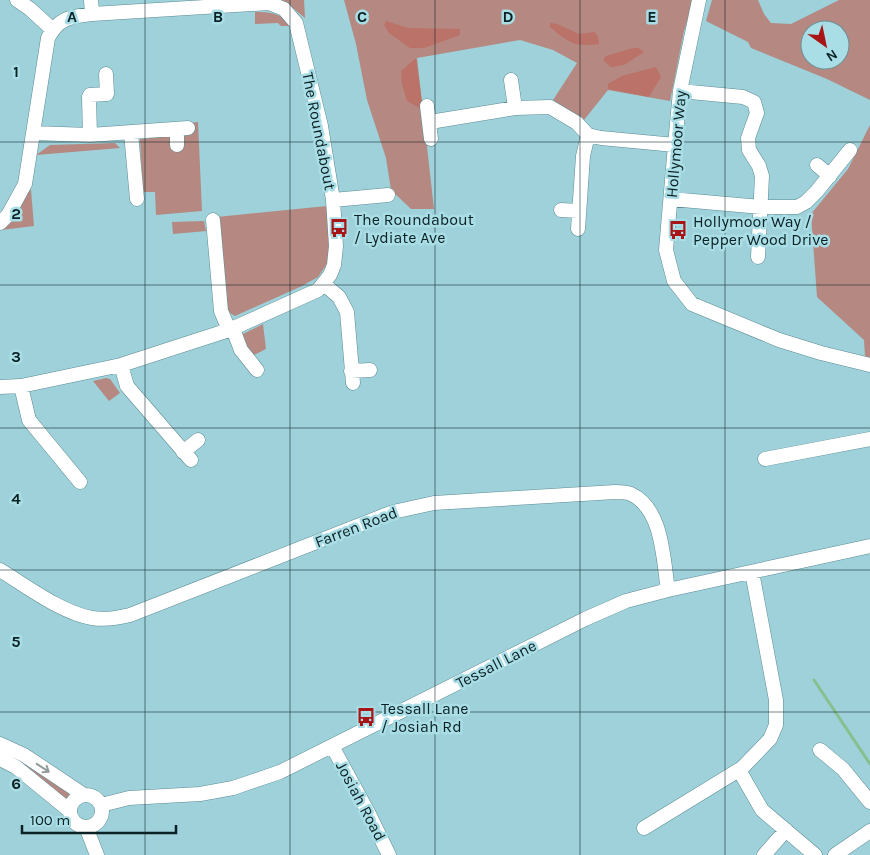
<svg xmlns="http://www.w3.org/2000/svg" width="870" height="855" viewBox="0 0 870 855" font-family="Karla,sans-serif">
	<rect width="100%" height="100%" fill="#9ed1d9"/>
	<path fill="#b58881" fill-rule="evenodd" d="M279,0h25l1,18 -17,-14z
		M344,0h350l-10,31 -14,70 -62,-11 -24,30 -31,-20 24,-37 -24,-13 -33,-10 -103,18 17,151h-23l-20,-19 -5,-32 -19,-58 -11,-56z
		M712,0h46l6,14 7,9 20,1 48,-24h31v100l-43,-21 -76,-31 -3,-6 -42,-21zM810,30h30v30h-30z
		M255,12c16,0 26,1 37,14h-11l-3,-3 -23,1z
		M198,122l4,89 -46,4 -1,-23h-12l-3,-53 41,-4 9,-12z
		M870,125v232h-5l-1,-17 -47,-43 -6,-83 37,-45z
		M115,143l5,5 -84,7 14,-10z
		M29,188l2,2 3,36 -33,4z
		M327,206l4,52 -13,19 -16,9 -67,30 -7,-4 -11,-95z
		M204,221l2,10 -33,3 -1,-12z
		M263,324l3,25 -12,6 -6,-4 -7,-11 2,-6z
		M106,378l4,1 10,14 -11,8 -16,-20z
		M0,748l72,45 -5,7 -67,-42z"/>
	<path fill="#ba7269" d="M386,21l22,7 52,1v6l-36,13h-14l-21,-15 -5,-8z
		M550,23l7,1 22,10 16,-2 3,5 1,7c-27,3 -29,-1 -49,-17z
		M633,48h6l5,4 -20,13 -13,2 -8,-7 3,-4z
		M416,58l7,52 -16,-9 -5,-17 -1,-13z
		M656,67l5,10 -12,20 -41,-8v-5l14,-8z"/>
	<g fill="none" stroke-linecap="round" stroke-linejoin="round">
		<path stroke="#87c08e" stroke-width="3" d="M814,680l56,84"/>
		<g stroke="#5b8c94" stroke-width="15">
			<path id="minor" d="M17,0l13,9 23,21
				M91,0l1,14
				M699,0l-19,91 -5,54 -9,105 8,31 18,23 87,36 42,13 49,12
				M511,80l4,28
				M680,91l63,6 11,5 3,11 -9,25 1,12 10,16 3,10 -4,81
				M427,106l4,33
				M430,122l85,-14 35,-1 27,16 11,12 13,3 74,7
				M33,133l57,2 98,-7
				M131,133l6,66
				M90,135l-1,-38 1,-2 17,-1 -1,-20
				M177,145v-15
				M817,165l13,11
				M671,199l90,8h36l9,-5 11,-11 33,-41
				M333,200l55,-5
				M561,210l17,1
				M213,220l8,91 8,19
				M0,223l8,-8 17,-31 23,-146c11,-21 23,-21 44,-24l177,-11 15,6 12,14 25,103 12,74 3,46 -2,19 -4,10 -12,15 -89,40 -108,35 -100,21 -21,1
				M578,229l5,-73 5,-21
				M324,284l15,13 8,15 6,71
				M233,329l8,21 16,20
				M121,365l6,21 64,74
				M351,371l19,-1
				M21,386l8,34 51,62
				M183,452l15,-12
				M765,459l105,-20
				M0,570c26,16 62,43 92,48 12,2 26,0 38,-3l263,-103 41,-9 181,-11c5,0 11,0 16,2 32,15 32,65 37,96
				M0,744l24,11 60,40
				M332,746l37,68 20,41
				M820,750l23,19 27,33
				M0,759l16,8 54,44
				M739,770l23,40 53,45
				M70 811a16 16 0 1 1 32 0a16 16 0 1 1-32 0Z
				M101,805l28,-7 71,-4 33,-6 47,-16 305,-153 41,-18 42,-11 202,-44
				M86,827l11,28
				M644,828l98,-60 28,-29 6,-14v-25l-24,-128
				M764,855l22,-25
				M835,855l35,-24"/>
		</g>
		<use href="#minor" stroke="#fff" stroke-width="14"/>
	</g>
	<defs><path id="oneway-shaft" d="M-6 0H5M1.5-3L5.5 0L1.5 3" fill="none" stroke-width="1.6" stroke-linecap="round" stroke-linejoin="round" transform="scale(1.25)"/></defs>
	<use stroke="#929b9c" href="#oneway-shaft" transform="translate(43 768) rotate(33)"/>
	<path fill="none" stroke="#0c2124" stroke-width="1" stroke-opacity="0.55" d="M145,0v855M290,0v855M435,0v855M580,0v855M725,0v855M0,142h870M0,285h870M0,428h870M0,570h870M0,712h870"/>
	<defs>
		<g id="bus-bare" transform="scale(1.5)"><path d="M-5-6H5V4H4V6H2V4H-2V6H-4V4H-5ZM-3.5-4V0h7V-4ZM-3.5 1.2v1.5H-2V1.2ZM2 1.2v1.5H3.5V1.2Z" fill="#a91516" stroke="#aadee6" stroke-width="2.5" paint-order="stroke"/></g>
	</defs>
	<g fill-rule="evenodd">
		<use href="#bus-bare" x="339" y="228"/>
		<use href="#bus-bare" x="678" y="230"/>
		<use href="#bus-bare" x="366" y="717"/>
	</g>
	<g text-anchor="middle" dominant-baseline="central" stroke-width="5" stroke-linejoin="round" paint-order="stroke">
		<g font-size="16" fill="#0c2124" stroke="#aadee6">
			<text transform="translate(319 131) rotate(79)">The Roundabout</text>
			<text transform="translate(676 144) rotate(-85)">Hollymoor Way</text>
			<text transform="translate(356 527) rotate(-21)">Farren Road</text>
			<text transform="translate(496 664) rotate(-27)">Tessall Lane</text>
			<text transform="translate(361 801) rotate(62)">Josiah Road</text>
		</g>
		<g font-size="16" fill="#0c2124" stroke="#aadee6" text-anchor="start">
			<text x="354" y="219">The Roundabout<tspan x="354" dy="18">/ Lydiate Ave</tspan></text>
			<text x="693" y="221">Hollymoor Way /<tspan x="693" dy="18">Pepper Wood Drive</tspan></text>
			<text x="381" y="708">Tessall Lane<tspan x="381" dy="18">/ Josiah Rd</tspan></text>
		</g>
	</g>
	<g font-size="16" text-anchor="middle" font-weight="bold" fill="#0c2124" stroke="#aadee6" stroke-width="5" stroke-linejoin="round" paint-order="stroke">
		<text x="72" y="22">A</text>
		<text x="218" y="22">B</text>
		<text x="362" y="22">C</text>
		<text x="508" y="22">D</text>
		<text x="652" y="22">E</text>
		<text x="16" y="77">1</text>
		<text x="16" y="219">2</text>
		<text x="16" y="362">3</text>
		<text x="16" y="504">4</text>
		<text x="16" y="647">5</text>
		<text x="16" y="789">6</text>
	</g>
	<g transform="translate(825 45) rotate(147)"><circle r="24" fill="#aadee6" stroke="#6b9298"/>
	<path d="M0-4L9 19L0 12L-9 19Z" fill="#a91516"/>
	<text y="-8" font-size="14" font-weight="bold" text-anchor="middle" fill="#0c2124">N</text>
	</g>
	<path d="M22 825v8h154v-8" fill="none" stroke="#0c2124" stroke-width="2.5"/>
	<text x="30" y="825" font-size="15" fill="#0c2124" stroke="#aadee6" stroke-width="4" paint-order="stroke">100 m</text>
</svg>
